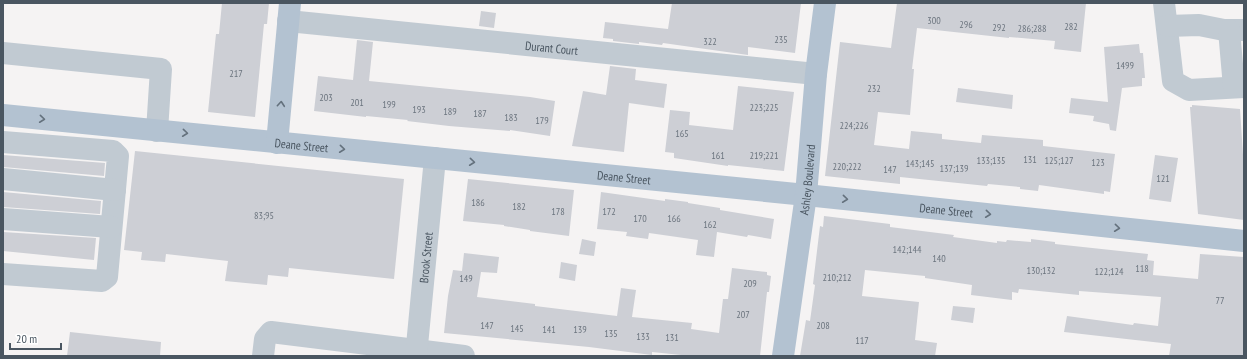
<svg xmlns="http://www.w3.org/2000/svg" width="1247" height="359" viewBox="0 0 1247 359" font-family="'PT Sans Narrow',sans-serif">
	<rect width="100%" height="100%" fill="#f5f3f3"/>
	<path fill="#cdcfd5" d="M222,3h47l-2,21h-3l-9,93 -47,-5 8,-78h3z
		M672,3h129l-6,50 -47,-6v8l-85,-12 -1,2 -23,-3v2l-26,-3v-2l-10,-1 2,-16 63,7z
		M897,3h189l-5,49 -27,-3 1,-8 -46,-4v1l-92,-10 -5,41h2l-4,46 -32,-3 -4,33 35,4 2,-18 31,3v5l39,4 1,-8 61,5v6l72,8 -5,38 -6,-1v3l-65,-9 -1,6 -18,-2v-2l-32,-3 -1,2 -87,-9v7l-75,-8 15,-134 51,6z
		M481,11l15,2 -2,15 -15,-2z
		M357,40l16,2 -4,39 161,16 25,4 -5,35 -40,-6v1l-61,-5 -42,-5 1,-1 -42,-4v1l-52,-6 4,-35 35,4z
		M1139,44l1,9h3l2,25h-3v8l-20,2 -6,43 -6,-1 -1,-6 -16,-3 1,-5 -25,-3 2,-15 37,4 -4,-55z
		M610,66l26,3 -1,11 32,4 -3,24 -35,-5 -5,49 -52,-6 11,-55 23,4z
		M738,86l56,6 -10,79 -56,-6v1l-54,-8v-5l-9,-1 5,-42 20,2 -1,13 44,5z
		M958,88l55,7 -1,14 -56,-7z
		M1192,105l48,4 4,61v50l-46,-6 -8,-107h2z
		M135,151l269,28 -10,100 -105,-11 -1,9 -20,-2 -1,10 -42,-4 3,-20 -62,-7 -1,8 -24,-2 1,-8 -18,-2z
		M3,155l102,8 -1,13 -101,-9z
		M1155,155l23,3 -7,44 -22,-3z
		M468,179l106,11 -5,46 -39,-5v-1l-26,-4v-1l-41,-4z
		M3,192l98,9 -1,13 -97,-7z
		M601,192l64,9v-2l23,3v1l32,5v2l54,9 -3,20 -23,-4 -1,2 -30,-5 -3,25 -18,-2 2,-15 -49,-7 -1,6 -22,-3 1,-4 -30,-3z
		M824,216l66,8v3l64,8 -1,2 44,6v-2l9,1 1,-2 24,2v-3l24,3v2l93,10 -1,6 7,1 -1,14 45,4 2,-25 44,3v99h-75l2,-12 -107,-12 3,-16 66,9 1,-2 24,3 3,-29 -82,-6v4l-60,-6 -1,4 -6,-1v8l-41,-5 1,-10 -47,-7v-2l-60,-6 -3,26 57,6 -4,38 22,3 -2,13h-135l6,-36 4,1 5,-36 -2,-1 7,-58 3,1z
		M3,232l93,6 -2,22 -91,-9z
		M582,239l14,3 -2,14 -15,-2z
		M464,253l35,4 -2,16 -16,-1 -4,25 58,7v2l82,10 4,-28 15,2 -4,27 60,6 -1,6 28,4 4,-34h5l4,-31 35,4v3l4,1 -2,16h-2l-7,64h-69l-39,-4v3l-63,-8 -145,-14 4,-37 5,-26 9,1z
		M561,262l16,3 -2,16 -16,-3z
		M953,306l22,2 -2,15 -22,-3z
		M70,332l91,10 -1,14h-93z"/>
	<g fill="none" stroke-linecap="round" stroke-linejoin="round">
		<g stroke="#c1cad2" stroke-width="22">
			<path d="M1164,3l9,78 16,9 55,-3"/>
			<path id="s1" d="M288,21l528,53"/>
			<path d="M1167,26l32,-1 25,5h20"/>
			<path d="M1229,30l5,57"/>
			<path d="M3,53l158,16 -4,62"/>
			<path d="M3,142l110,9 5,5 -11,121 -5,4 -99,-7"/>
			<path d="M3,179l112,11"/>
			<path d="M3,219l108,8"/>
			<path d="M263,356l2,-17 6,-7 193,24"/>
			<path id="s2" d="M416,356l19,-198"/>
		</g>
		<g stroke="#b3c2d1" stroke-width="22">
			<path id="s3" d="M3,115l803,80 438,46"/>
			<path d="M277,143l13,-140"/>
			<path id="s4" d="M783,356l23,-161 10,-121 9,-71"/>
		</g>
	</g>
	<defs><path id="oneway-chevron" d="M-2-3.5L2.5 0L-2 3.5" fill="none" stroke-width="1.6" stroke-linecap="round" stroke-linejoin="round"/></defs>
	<g stroke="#64717d">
		<use href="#oneway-chevron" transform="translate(281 104) rotate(-85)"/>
		<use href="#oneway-chevron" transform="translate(42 119) rotate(6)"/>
		<use href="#oneway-chevron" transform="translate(185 133) rotate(6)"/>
		<use href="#oneway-chevron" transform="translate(342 149) rotate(6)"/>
		<use href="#oneway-chevron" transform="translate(472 162) rotate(6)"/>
		<use href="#oneway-chevron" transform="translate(845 199) rotate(6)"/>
		<use href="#oneway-chevron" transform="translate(988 214) rotate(6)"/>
		<use href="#oneway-chevron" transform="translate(1117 228) rotate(6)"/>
	</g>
	<g text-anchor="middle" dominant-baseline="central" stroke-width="3" stroke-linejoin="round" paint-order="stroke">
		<g font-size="10" fill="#6b747e">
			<text x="934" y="20">300</text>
			<text x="966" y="24">296</text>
			<text x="1071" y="26">282</text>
			<text x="999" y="27">292</text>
			<text x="1032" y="28">286;288</text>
			<text x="781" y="39">235</text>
			<text x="710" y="41">322</text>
			<text x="1125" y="65">1499</text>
			<text x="236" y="73">217</text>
			<text x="874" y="88">232</text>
			<text x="326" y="97">203</text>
			<text x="357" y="102">201</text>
			<text x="389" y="104">199</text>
			<text x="764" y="107">223;225</text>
			<text x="419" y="109">193</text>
			<text x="450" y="111">189</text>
			<text x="480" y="113">187</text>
			<text x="511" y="117">183</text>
			<text x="542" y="120">179</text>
			<text x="854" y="125">224;226</text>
			<text x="682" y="133">165</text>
			<text x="718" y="155">161</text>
			<text x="764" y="155">219;221</text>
			<text x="1030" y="159">131</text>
			<text x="991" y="160">133;135</text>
			<text x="1059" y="160">125;127</text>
			<text x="1098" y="162">123</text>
			<text x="920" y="163">143;145</text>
			<text x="847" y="166">220;222</text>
			<text x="954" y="168">137;139</text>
			<text x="890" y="169">147</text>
			<text x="1163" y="178">121</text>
			<text x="478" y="202">186</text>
			<text x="519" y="206">182</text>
			<text x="558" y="211">178</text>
			<text x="609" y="211">172</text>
			<text x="264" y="215">83;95</text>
			<text x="640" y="218">170</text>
			<text x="674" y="218">166</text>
			<text x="710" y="224">162</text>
			<text x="907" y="249">142;144</text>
			<text x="939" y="258">140</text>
			<text x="1142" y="268">118</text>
			<text x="1041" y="270">130;132</text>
			<text x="1109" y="271">122;124</text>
			<text x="837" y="277">210;212</text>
			<text x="466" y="278">149</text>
			<text x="750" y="283">209</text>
			<text x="1220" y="300">77</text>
			<text x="743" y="314">207</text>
			<text x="487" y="325">147</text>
			<text x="823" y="325">208</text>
			<text x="517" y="328">145</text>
			<text x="549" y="329">141</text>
			<text x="580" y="329">139</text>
			<text x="611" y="333">135</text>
			<text x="643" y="336">133</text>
			<text x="672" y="337">131</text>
			<text x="862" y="340">117</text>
		</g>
		<g font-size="12" fill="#4a5661" stroke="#fff">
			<text stroke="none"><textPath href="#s1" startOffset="265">Durant Court</textPath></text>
			<text stroke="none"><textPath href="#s3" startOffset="300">Deane Street</textPath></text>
			<text stroke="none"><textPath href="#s3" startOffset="624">Deane Street</textPath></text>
			<text stroke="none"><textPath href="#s4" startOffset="178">Ashley Boulevard</textPath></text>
			<text stroke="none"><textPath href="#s3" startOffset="948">Deane Street</textPath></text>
			<text stroke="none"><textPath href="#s2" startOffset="99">Brook Street</textPath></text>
		</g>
	</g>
	<rect width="1247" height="359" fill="none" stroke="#4a5661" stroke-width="8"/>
	<path d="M10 343v6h51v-6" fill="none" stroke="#4a5661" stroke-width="2"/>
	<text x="16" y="343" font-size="12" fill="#4a5661" stroke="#ffffff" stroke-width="3" paint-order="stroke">20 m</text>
</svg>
